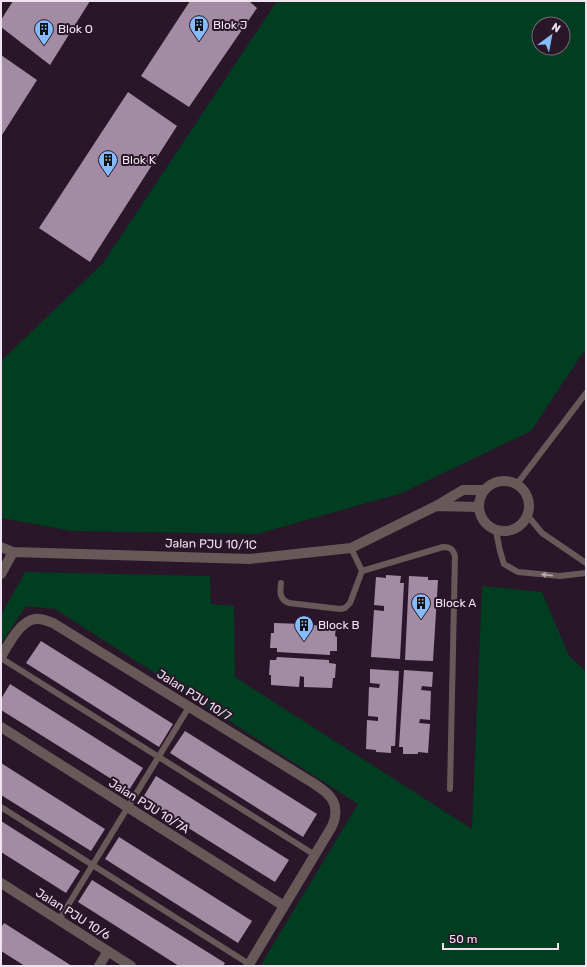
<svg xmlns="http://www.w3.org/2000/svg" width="587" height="967" viewBox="0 0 587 967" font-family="Rubik,sans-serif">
	<rect width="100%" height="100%" fill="#291729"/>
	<path fill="#013d21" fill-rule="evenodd" d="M277,1h309v347l-55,83 -129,62 -145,41 -185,-3 -71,-13v-157l102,-98zM539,24h24v24h-24z
		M25,572l185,4 1,28 23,2 1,71 237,152 10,-243 60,6 27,64 17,15v295h-326l98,-162 -303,-195 -29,-3 -25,38v-29z"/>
	<path fill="#a38ca3" d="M13,1h77l-40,64 -49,-38v-7z
		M190,1h59l8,7 -68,99 -48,-31z
		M1,55l36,25 -35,55 -1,-1z
		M128,92l49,34 -87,136 -51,-34z
		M386,575l15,1 -1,7h4l-4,76 -29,-2 3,-47 10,1v-5l-10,-1 2,-28 10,1z
		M409,576l19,1v3h10l-5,81 -28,-1z
		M274,623l29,1 -1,11h5v-10l29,1 -1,10 2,1v14h-7v4l-53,-3v-4h-7l1,-15h3z
		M41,641l132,83 -14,23 -133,-84z
		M277,657l52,3v3l7,1 -1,14h-2l-1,10 -28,-1v-10l-4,-1 -1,11 -28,-2v-10h-2l1,-15h6z
		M370,669l29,2 -4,75h-4v7l-15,-1v-2l-10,-1 1,-29 11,1v-4l-10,-1 1,-29 10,1 1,-4 -10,-1z
		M404,670l29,2 -1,15 -10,-1 -1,4 10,1 -1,29 -10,-1 -1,4 11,1 -2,29 -10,-1v2h-15v-7h-4z
		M10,684l133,84 -14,22 -128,-80v-11z
		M185,731l132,83 -14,23 -133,-84z
		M1,763l104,66 -14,22 -90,-56z
		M156,776l133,84 -14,22 -133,-83z
		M1,821l79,50 -14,22 -65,-41z
		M119,837l133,84 -14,22 -133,-84z
		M92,880l133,83 -2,3h-44l-101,-64z
		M4,923l68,43h-47l-24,-15v-23z"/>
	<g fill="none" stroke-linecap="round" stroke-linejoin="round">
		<path stroke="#685959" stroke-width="6" d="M517,484l69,-91
			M528,516l14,17 44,30
			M496,531l4,20 4,13 14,8 42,4 26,-3
			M362,571l81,-24c7,0 10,2 12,9l-5,233
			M281,583c-1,9 -2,16 8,20l51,6 5,-1 5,-5 12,-32 -11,-23
			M1,658l314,197
			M1,807l248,157
			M59,920l130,-213"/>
		<path stroke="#685959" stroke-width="10" d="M479 506a25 25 0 1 1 50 0a25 25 0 1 1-50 0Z
			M436,506l42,1
			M1,547l12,5 236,7 102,-11 85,-42 27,-16h20
			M1,574l12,-22
			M1,657c7,-12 19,-36 34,-38 6,-1 12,2 18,4l260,160c12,8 25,16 22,33 0,4 -2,8 -4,12l-83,138
			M1,727l283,179
			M1,883l130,83
			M99,966l9,-15"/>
	</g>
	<defs><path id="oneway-solid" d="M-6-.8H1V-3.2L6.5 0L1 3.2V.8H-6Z"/></defs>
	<use fill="#b2a5ac" href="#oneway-solid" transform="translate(547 575) rotate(-174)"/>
	<defs>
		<g id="building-pin" transform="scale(1)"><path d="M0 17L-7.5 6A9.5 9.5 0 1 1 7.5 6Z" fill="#86bbfb" stroke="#291729"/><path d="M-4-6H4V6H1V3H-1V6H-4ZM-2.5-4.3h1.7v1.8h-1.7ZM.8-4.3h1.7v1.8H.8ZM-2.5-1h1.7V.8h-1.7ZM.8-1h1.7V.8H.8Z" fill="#111"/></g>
	</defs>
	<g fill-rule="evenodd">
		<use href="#building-pin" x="199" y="25"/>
		<use href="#building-pin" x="44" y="29"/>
		<use href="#building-pin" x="108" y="160"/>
		<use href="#building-pin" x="421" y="603"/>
		<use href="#building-pin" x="304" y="625"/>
	</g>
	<g text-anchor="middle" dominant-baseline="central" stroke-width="4" stroke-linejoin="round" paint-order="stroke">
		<g font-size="12" fill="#efe3ef" stroke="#291729" text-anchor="start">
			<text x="213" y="25">Blok J</text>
			<text x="58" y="29">Blok O</text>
			<text x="122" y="160">Blok K</text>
			<text x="435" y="603">Block A</text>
			<text x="318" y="625">Block B</text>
		</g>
		<g font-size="12" fill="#efe3ef" stroke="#291729">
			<text transform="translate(211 544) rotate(1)">Jalan PJU 10/1C</text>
			<text transform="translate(194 695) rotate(32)">Jalan PJU 10/7</text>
			<text transform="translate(149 806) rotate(32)">Jalan PJU 10/7A</text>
			<text transform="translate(73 914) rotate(32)">Jalan PJU 10/6</text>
		</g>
	</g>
	<rect width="587" height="967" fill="none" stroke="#efe3ef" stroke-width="4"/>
	<g transform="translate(551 36) rotate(32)"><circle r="19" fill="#291729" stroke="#786978"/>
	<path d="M0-3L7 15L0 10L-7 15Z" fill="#86bbfb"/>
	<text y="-6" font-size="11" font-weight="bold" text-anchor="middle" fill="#efe3ef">N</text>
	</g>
	<path d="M443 943v6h115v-6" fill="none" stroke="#efe3ef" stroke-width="2"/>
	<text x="449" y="943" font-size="12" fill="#efe3ef" stroke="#291729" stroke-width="3" paint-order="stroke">50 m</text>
</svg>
